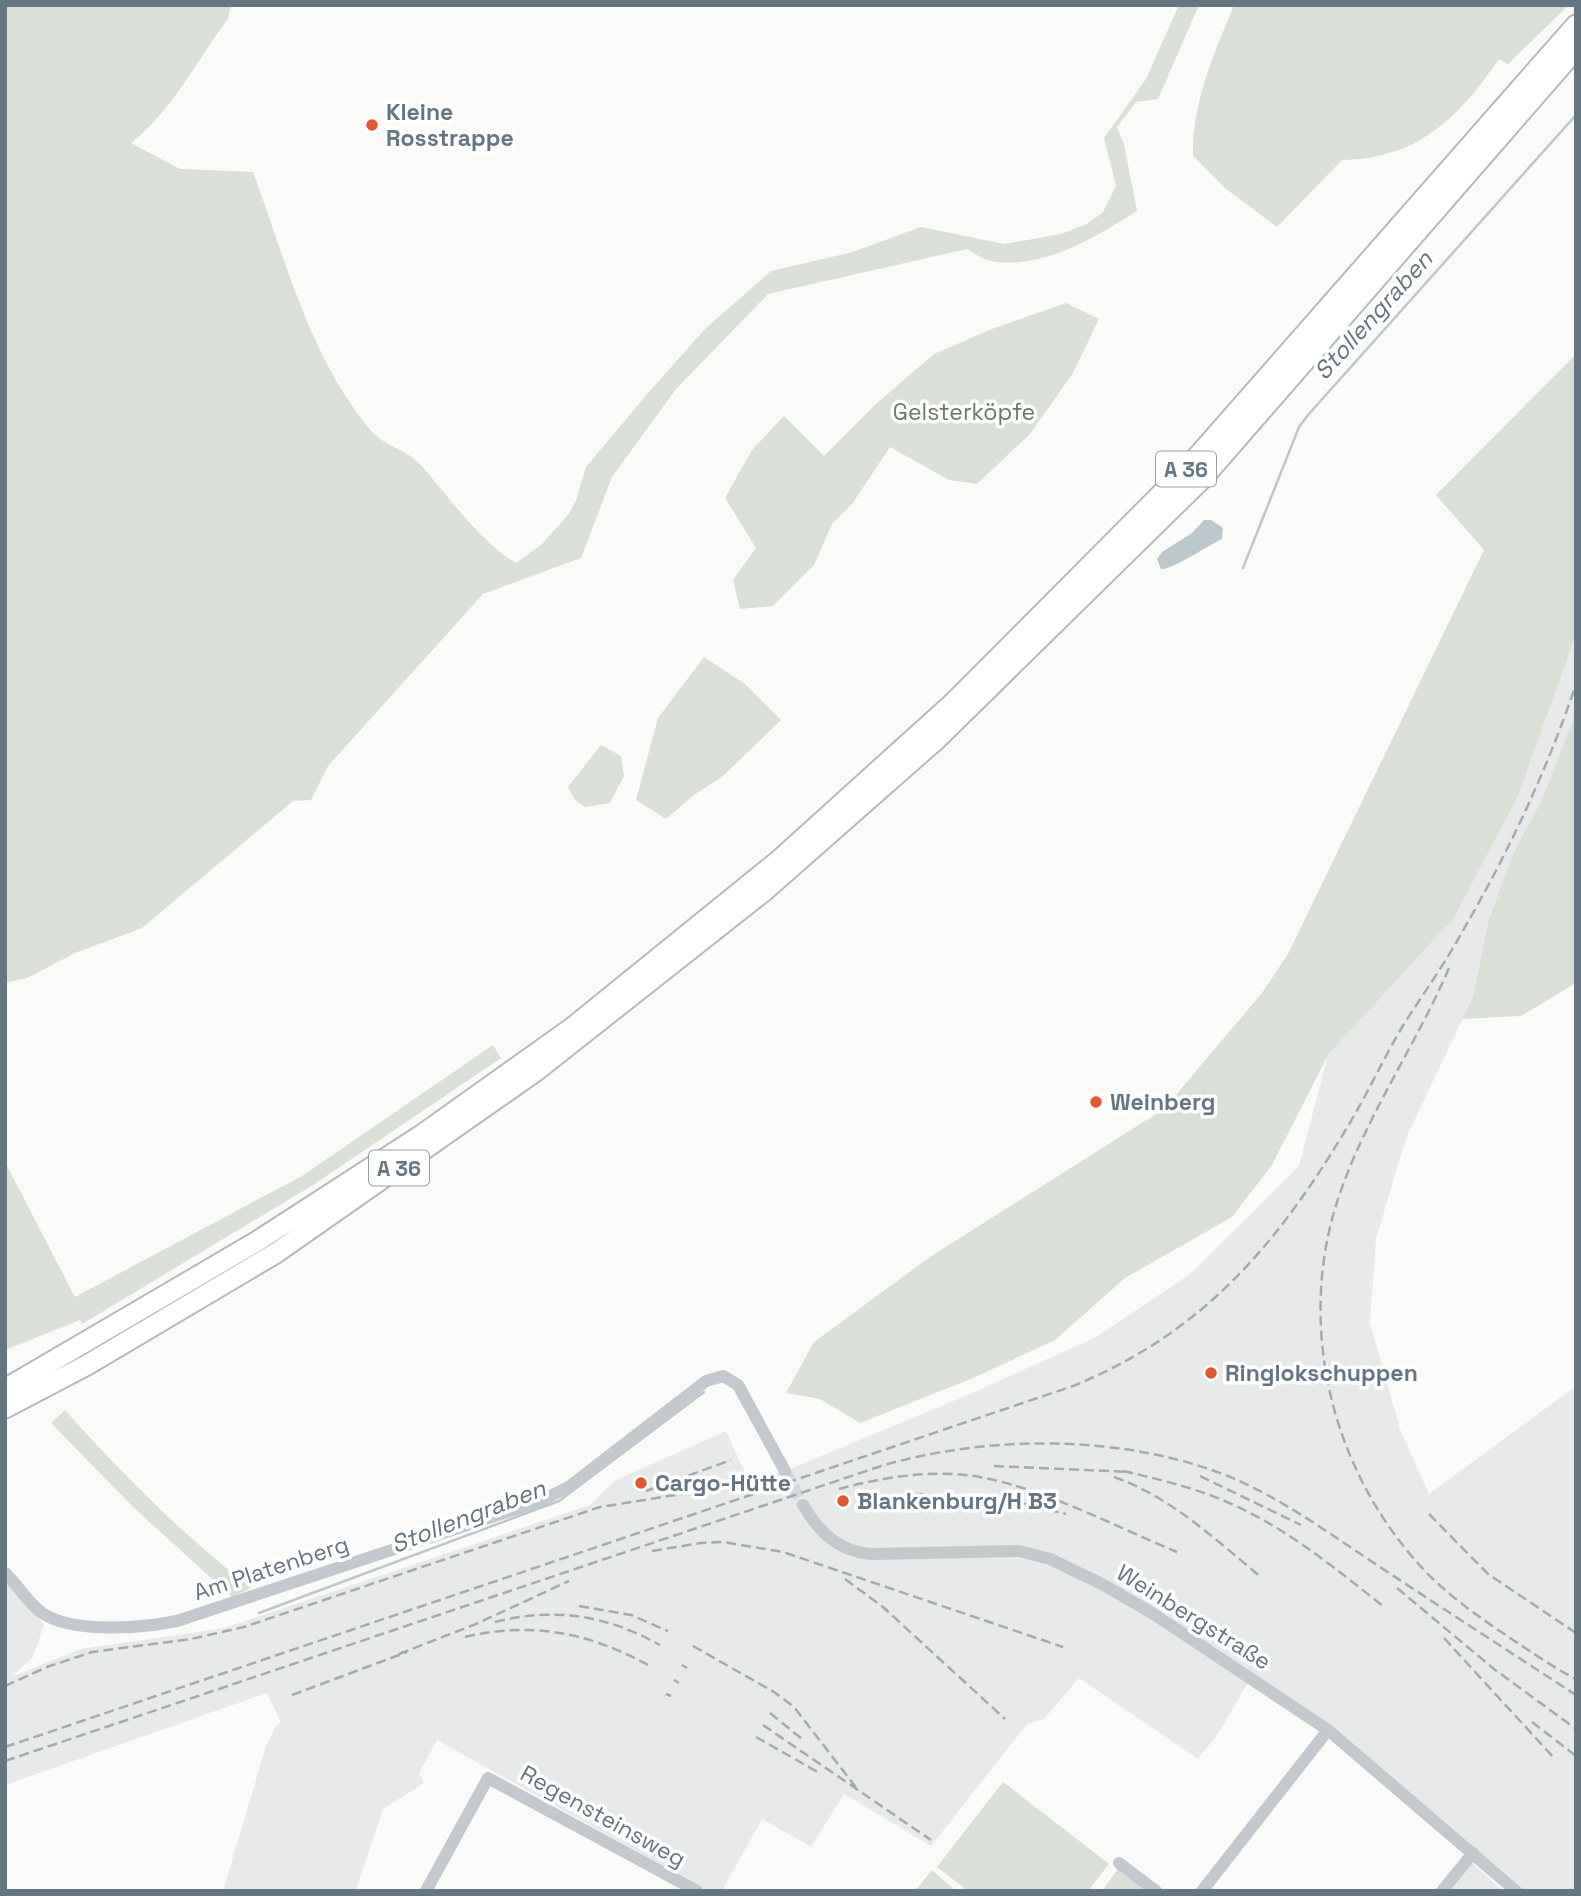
<svg xmlns="http://www.w3.org/2000/svg" width="1581" height="1896" viewBox="0 0 1581 1896" font-family="'Space Grotesk',sans-serif">
	<rect width="100%" height="100%" fill="#fafaf8"/>
	<path fill="#e8e9e9" d="M1576,635v77l-31,84 -33,60 -24,66 -15,75 -67,141 -30,101 -6,84 30,106 29,65 147,-108v505h-57l-188,-166 -78,-51 -35,60 -20,25 -119,-81 -35,41 -17,5 -96,122 -87,-52 -33,53 -49,-28 -40,72h-14l-271,-151 -18,33 5,10 -41,26 -27,82h-133l43,-145 11,-22 4,-1 -14,-30 -262,92v-206l39,46 -11,32 -22,20 70,-28 143,-21 366,-123 26,-25 110,-49 22,48 37,-8 185,-77 126,-57 93,-62 110,-109 29,-111 126,-137 64,-122z
		M1471,1862l32,29h-57z"/>
	<path fill="#dadfd7" d="M5,5h226l-3,14c-32,42 -55,91 -97,124l49,26 73,3c33,89 57,187 119,260 13,14 35,18 48,32 30,34 58,76 96,99l26,-19 26,-29 8,-15 10,-33 63,-75 56,-63 66,-58 82,-19 68,-25 83,17 57,-10 26,-10 16,-12 13,-26 -12,-48 42,-59 33,-74h20l-41,94 -22,3 -19,25 7,17 13,67c-42,26 -93,59 -146,50 -8,-1 -17,-8 -24,-12l-199,45 -92,95 -64,88 -31,81 -98,36 -155,172 -17,34 -18,1 -151,127 -67,25 -48,25 -22,5z
		M1234,5h335l-61,59 -9,-5c-41,59 -81,100 -157,101l-65,67 -52,-39 -32,-32c-1,-54 21,-102 41,-151z
		M1066,303l33,16 -26,54 -43,61 -53,50 -28,-4 -59,-33 -38,57 -20,20 -18,41 -41,41 -33,3 -7,-29 23,-32 -31,-50 27,-48 32,-34 40,40 52,-52 58,-50 58,-25z
		M1576,354v281l-58,161 -64,122 -126,137 -56,110 -40,52 -107,61 -70,62 -82,38 -113,45 -40,-24 -34,-6 28,-51 116,-85 234,-148 98,-116 26,-39 196,-404 -48,-55z
		M704,657l41,27 36,36 -58,56 -29,19 -28,24 -30,-19 22,-82z
		M1576,712v271l-55,33 -59,3 11,-22 15,-75 24,-66 31,-58z
		M601,745l20,11 3,20 -14,27 -25,4 -10,-7 -7,-13z
		M493,1045l8,13 -188,127 -231,139 -2,-4 -75,30v-188l70,135 227,-121z
		M65,1410c57,64 118,125 186,178l-19,9 -99,-90 -82,-84z
		M1003,1782l106,82 -21,27h-120l-31,-24z
		M1118,1869l29,22h-45z
		M932,1870l24,21h-41z"/>
	<path fill="#bbc7cb" d="M1204,520h7l12,8 -1,11c-13,6 -52,32 -61,30l-4,-10 5,-7 30,-19z"/>
	<g fill="none" stroke-linecap="round" stroke-linejoin="round">
		<path stroke="#bbc7cb" stroke-width="2.5" d="M1243,568l56,-141 9,-12 268,-300
			M259,1613l300,-112 145,-109"/>
		<path stroke="#d5d9db" stroke-width="12" stroke-dasharray="12 6" stroke-linecap="butt" d="M785,1471l18,34"/>
		<g stroke="#b4b9bd" stroke-width="23">
			<path id="highway" d="M5,1389l251,-147 164,-106 153,-109 205,-166 176,-159 234,-235 388,-442
				M5,1408l82,-43 189,-112 260,-182 227,-179 174,-153 266,-261 373,-429"/>
		</g>
		<path stroke="#c3c8cc" stroke-width="12" d="M803,1505c16,27 36,47 69,49l147,-3 31,8 52,25 50,29 176,117 188,161
			M5,1573c13,12 23,30 37,40 32,21 100,15 135,8l366,-121 27,-14 136,-105 17,-5 15,9 47,86
			M1119,1863l37,28
			M426,1891l62,-113 209,113
			M1202,1891l126,-161
			M1442,1891l31,-38"/>
		<use href="#highway" stroke="#fff" stroke-width="19"/>
		<path stroke="#a2aab0" stroke-width="2.5" stroke-dasharray="10 5" stroke-linecap="butt" d="M1449,968c-35,82 -90,158 -115,244 -36,126 2,265 91,359 26,27 57,48 88,69 20,13 41,28 63,39
			M994,1466l137,6
			M1123,1471c39,9 77,18 113,35 54,25 100,63 147,100
			M1200,1476l101,49
			M1114,1477c57,20 102,63 148,101
			M839,1489c36,-10 79,-17 116,-15 70,4 156,51 222,78
			M646,1491l85,-31
			M915,1494l98,7 53,13
			M1429,1514l59,60 88,59
			M652,1551l49,-8 22,-1 60,10 280,95
			M845,1579l38,28 122,112
			M1397,1588l97,81 82,60
			M579,1606l52,9 37,16
			M495,1622c60,-15 111,-7 165,23
			M465,1637c66,-16 125,-4 183,28
			M1444,1638l110,120
			M693,1646l81,46 20,15 64,83
			M399,1654l77,-30 93,-43
			M682,1665l5,3
			M674,1680l5,3
			M5,1686l42,-19 45,-15 99,-13 53,-12 356,-120 82,-13
			M666,1694l5,2
			M292,1695l115,-43
			M770,1713l32,26
			M1532,1722l44,34
			M763,1725l168,115
			M756,1737l65,37
			M5,1747l1068,-361c130,-53 205,-142 275,-260 20,-33 36,-69 56,-102 19,-30 40,-59 57,-90 46,-79 86,-163 115,-250
			M5,1761l876,-295c109,-32 248,-32 354,13 52,23 98,57 145,88 65,43 130,85 196,128"/>
	</g>
	<g fill="#e4572e" stroke="#fff" stroke-width="2.5">
		<circle cx="372" cy="125" r="7"/>
		<circle cx="1096" cy="1102" r="7"/>
		<circle cx="1211" cy="1373" r="7"/>
		<circle cx="641" cy="1483" r="7"/>
		<circle cx="843" cy="1501" r="7"/>
	</g>
	<g text-anchor="middle" dominant-baseline="central" stroke-width="7" stroke-linejoin="round" paint-order="stroke">
		<g fill="#fff" stroke="#939fa8" stroke-width="2">
			<rect x="1156" y="451.5" width="60" height="35" rx="5"/>
			<rect x="369" y="1150.5" width="60" height="35" rx="5"/>
		</g>
		<g font-size="21" font-weight="bold" fill="#657683">
			<text x="1186" y="469">A 36</text>
			<text x="399" y="1168">A 36</text>
		</g>
		<g font-size="23" font-weight="bold" fill="#657683" stroke="#fff" text-anchor="start">
			<text x="386" y="112">Kleine<tspan x="386" dy="26">Rosstrappe</tspan></text>
			<text x="1110" y="1102">Weinberg</text>
			<text x="1225" y="1373">Ringlokschuppen</text>
			<text x="655" y="1483">Cargo-Hütte</text>
			<text x="857" y="1501">Blankenburg/H B3</text>
		</g>
		<g font-size="23" fill="#687a64" stroke="#fff">
			<text x="964" y="412">Gelsterköpfe</text>
		</g>
		<g font-size="23" fill="#657683" stroke="#fff">
			<text transform="translate(271 1568) rotate(-18)">Am Platenberg</text>
			<text transform="translate(1194 1617) rotate(32)">Weinbergstraße</text>
			<text transform="translate(603 1816) rotate(29)">Regensteinsweg</text>
		</g>
		<g font-size="24" font-style="italic" fill="#60757c" stroke="#fff">
			<text transform="translate(1373 315) rotate(-48)">Stollengraben</text>
			<text transform="translate(468 1516) rotate(-21)">Stollengraben</text>
		</g>
	</g>
	<rect width="1581" height="1896" fill="none" stroke="#657683" stroke-width="14"/>
</svg>
